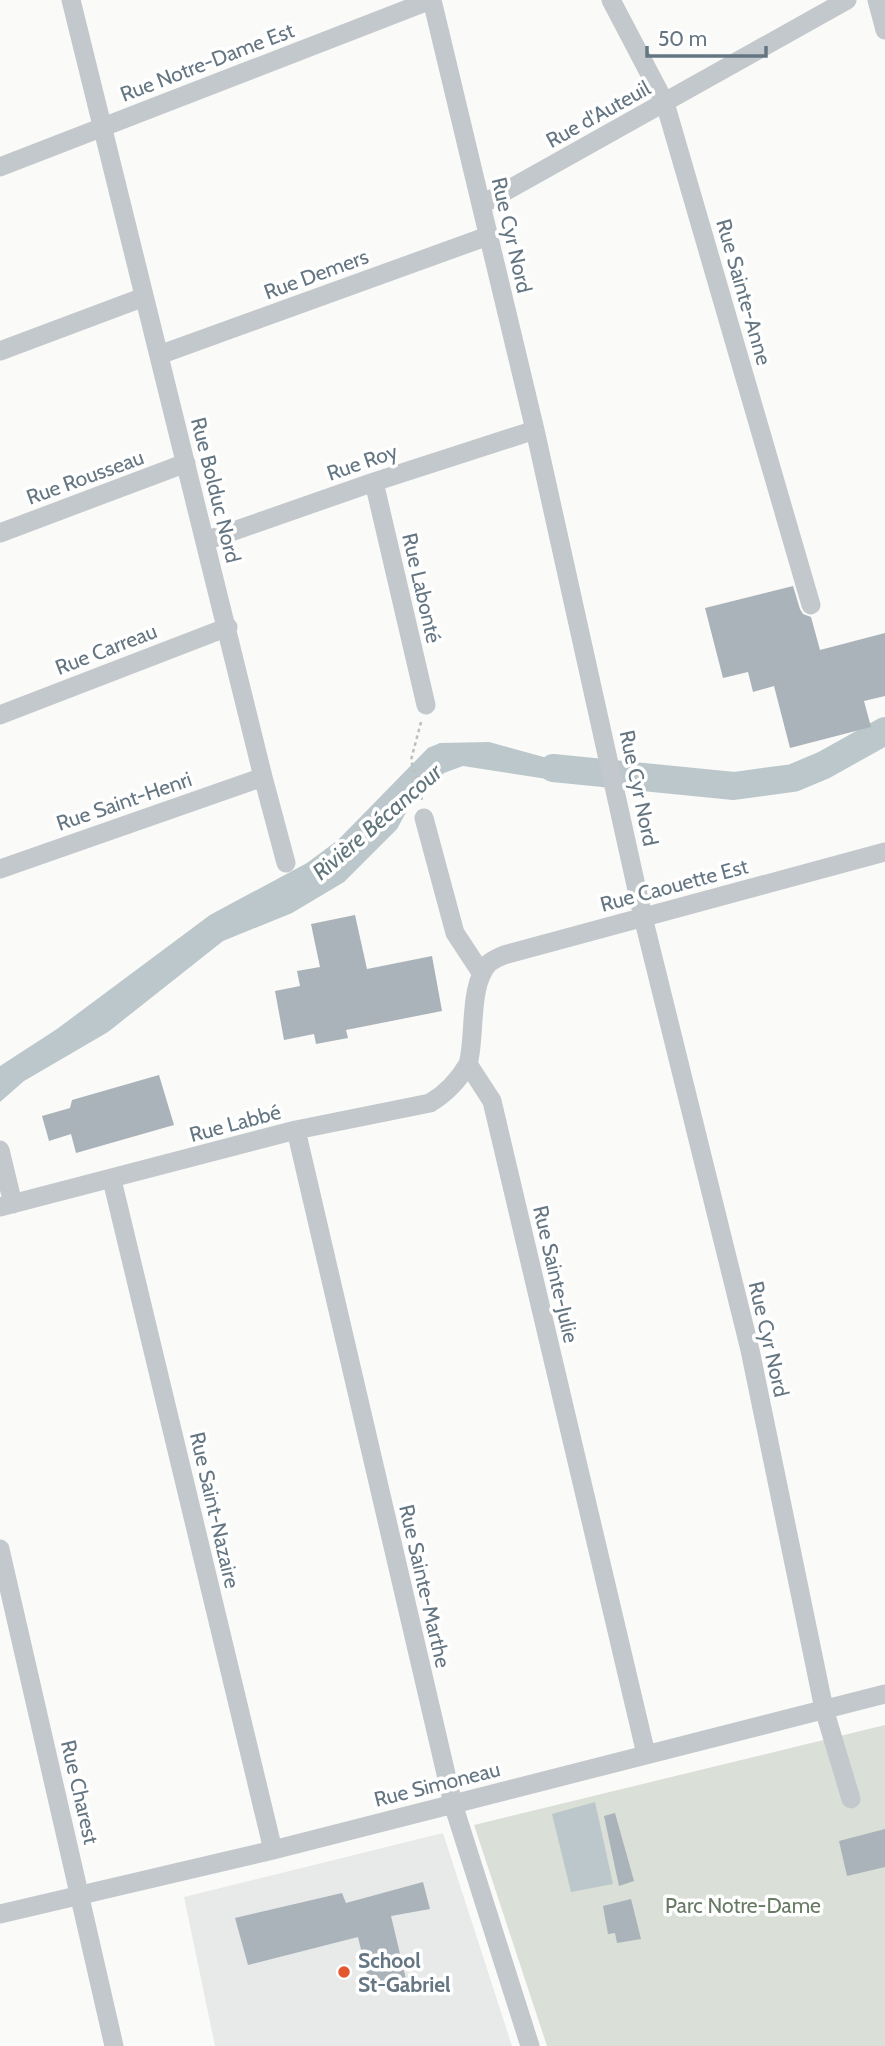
<svg xmlns="http://www.w3.org/2000/svg" width="885" height="2046" viewBox="0 0 885 2046" font-family="Cabin,sans-serif">
	<rect width="100%" height="100%" fill="#fafaf8"/>
	<path fill="#e8e9e9" d="M443,1833l69,213h-297l-31,-149z"/>
	<path fill="#dadfd7" d="M885,1725v321h-338l-73,-221z"/>
	<path fill="#bbc7cb" d="M489,742l102,28 -5,15 -123,-19 -19,7 -34,32 -13,24 -53,53 -52,31 -69,28 -115,91 -84,49 -24,21v-36l57,-37 153,-114 97,-52 31,-23 90,-92 12,-5z
		M595,1802l18,82 -42,8 -19,-78z"/>
	<g fill="none" stroke-linecap="round" stroke-linejoin="round">
		<path stroke="#bbc7cb" stroke-width="28" d="M553,768l181,18 59,-8 31,-13 61,-34"/>
	</g>
	<path fill="#aab3b9" d="M793,586l7,23 3,5 8,3 9,33 65,-17v63l-21,5 7,26 -81,21 -16,-62 -21,6 -5,-20 -25,6 -18,-70z
		M355,915l12,54 65,-13 10,55 -96,19 2,8 -32,6 -2,-10 -30,6 -9,-49 25,-5 -3,-15 23,-4 -9,-43z
		M159,1075l15,50 -98,28 -5,-19 -22,7 -7,-25 28,-8 2,-8z
		M615,1813l19,68 -15,5 -15,-70z
		M885,1829v38l-38,9 -8,-35z
		M423,1882l7,27 -39,7 15,63 -36,8 -12,-50 -110,28 -13,-47 107,-25 4,10z
		M631,1899l10,40 -24,4 -2,-10 -7,1 -5,-28z"/>
	<g fill="none" stroke-linecap="round" stroke-linejoin="round">
		<path stroke="#bbbfc2" stroke-width="2.5" stroke-dasharray="3.5 3.5" stroke-linecap="butt" d="M421,722l-10,38 11,40"/>
		<path stroke="#c3c8cc" stroke-width="19" d="M71,0l192,777 23,86
			M432,0l103,430 108,487 107,433 74,359 27,90
			M611,0l54,103 146,502
			M877,0l8,30
			M0,167l431,-167
			M481,205l366,-205
			M0,351l144,-54
			M159,355l329,-119
			M374,482l52,223
			M0,533l186,-70
			M205,541l169,-59 161,-52
			M0,715l228,-88
			M424,818l31,115 27,41
			M0,869l263,-92
			M296,1130l157,674 77,242
			M0,1150l13,54
			M112,1180l161,670
			M0,1207l296,-77 134,-27c17,-10 28,-22 38,-39
			M0,1549l114,497
			M646,1754l-154,-653 -24,-37c8,-28 0,-79 21,-101 4,-3 10,-6 15,-8l381,-103
			M0,1914l273,-64 612,-156"/>
	</g>
	<circle fill="#e4572e" stroke="#fff" stroke-width="2.5" cx="344" cy="1972" r="7"/>
	<g text-anchor="middle" dominant-baseline="central" stroke-width="7" stroke-linejoin="round" paint-order="stroke">
		<g font-size="21" fill="#657683" stroke="#fff">
			<text transform="translate(207 62) rotate(-21)">Rue Notre-Dame Est</text>
			<text transform="translate(598 114) rotate(-29)">Rue d'Auteuil</text>
			<text transform="translate(512 235) rotate(77)">Rue Cyr Nord</text>
			<text transform="translate(316 274) rotate(-20)">Rue Demers</text>
			<text transform="translate(744 292) rotate(74)">Rue Sainte-Anne</text>
			<text transform="translate(362 462) rotate(-19)">Rue Roy</text>
			<text transform="translate(85 477) rotate(-20)">Rue Rousseau</text>
			<text transform="translate(216 490) rotate(76)">Rue Bolduc Nord</text>
			<text transform="translate(422 588) rotate(77)">Rue Labonté</text>
			<text transform="translate(106 649) rotate(-21)">Rue Carreau</text>
			<text transform="translate(639 788) rotate(78)">Rue Cyr Nord</text>
			<text transform="translate(124 801) rotate(-19)">Rue Saint-Henri</text>
			<text transform="translate(674 885) rotate(-15)">Rue Caouette Est</text>
			<text transform="translate(235 1123) rotate(-15)">Rue Labbé</text>
			<text transform="translate(556 1274) rotate(77)">Rue Sainte-Julie</text>
			<text transform="translate(769 1339) rotate(77)">Rue Cyr Nord</text>
			<text transform="translate(215 1510) rotate(77)">Rue Saint-Nazaire</text>
			<text transform="translate(425 1586) rotate(77)">Rue Sainte-Marthe</text>
			<text transform="translate(437 1784) rotate(-14)">Rue Simoneau</text>
			<text transform="translate(80 1792) rotate(77)">Rue Charest</text>
		</g>
		<g font-size="21" fill="#687a64" stroke="#fff">
			<text x="743" y="1905">Parc Notre-Dame</text>
		</g>
		<g font-size="21" font-weight="bold" fill="#657683" stroke="#fff" text-anchor="start">
			<text x="358" y="1960">School<tspan x="358" dy="24">St-Gabriel</tspan></text>
		</g>
		<g font-size="23" font-style="italic" fill="#60757c" stroke="#fff">
			<text transform="translate(377 822) rotate(-41)">Rivière Bécancour</text>
		</g>
	</g>
	<path d="M647 46v10h119v-10" fill="none" stroke="#657683" stroke-width="3.5"/>
	<text x="658" y="46" font-size="21" fill="#657683" stroke="#ffffff" stroke-width="5" paint-order="stroke">50 m</text>
</svg>
